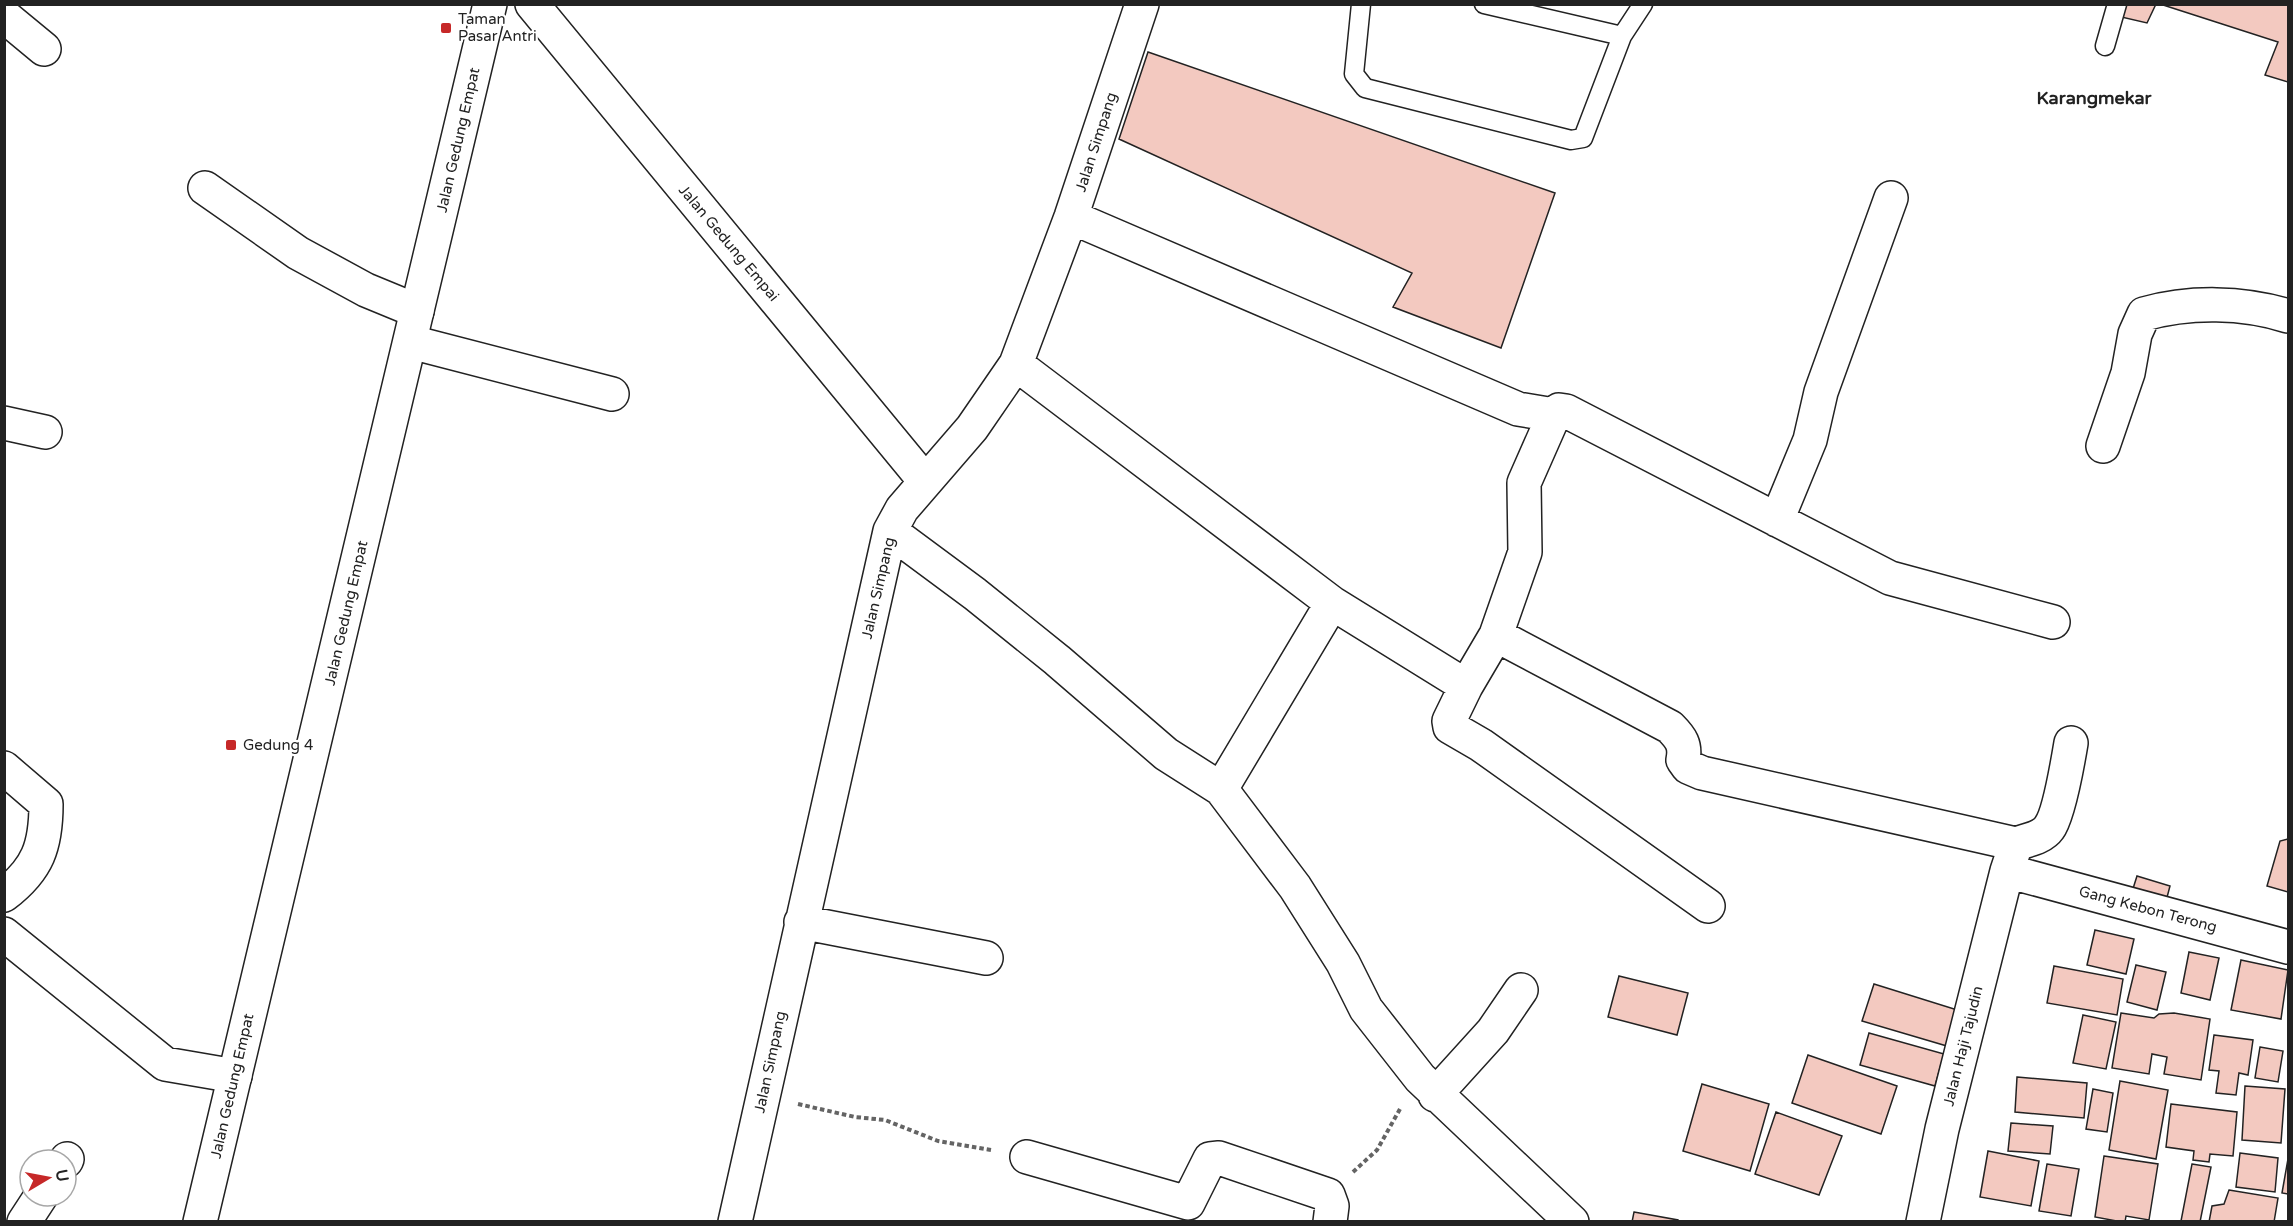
<svg xmlns="http://www.w3.org/2000/svg" width="2293" height="1226" viewBox="0 0 2293 1226" font-family="'Varela Round',sans-serif">
	<rect width="100%" height="100%" fill="#fff"/>
	<path fill="#f3c9c0" stroke="#222" stroke-width="1.5" d="M2121,4h35l-9,19 -30,-7z
		M2160,4h128v78l-23,-7 13,-33z
		M1148,52l407,141 -54,155 -108,-41 19,-34 -293,-134z
		M2288,836v56l-21,-6 13,-45 8,-2z
		M2137,876l33,10 -5,19 -34,-10z
		M2095,930l39,9 -8,35 -39,-9z
		M2189,952l30,6 -9,42 -29,-7z
		M2241,960l47,10 -7,49 -50,-9z
		M2136,965l30,7 -9,38 -30,-8z
		M2054,966l69,13 -6,36 -70,-12z
		M1619,976l69,17 -11,42 -69,-18z
		M1874,984l93,29 -10,36 -95,-28z
		M2121,1013l33,5 5,-4 15,-1 36,6 -9,61 -37,-6 3,-17 -15,-3 -3,20 -37,-6z
		M2083,1015l33,7 -10,47 -33,-6z
		M1869,1033l75,21 -9,32 -75,-21z
		M2214,1035l39,5 -5,35 -9,-2 -3,22 -20,-2 3,-22 -10,-1z
		M2260,1047l23,4 -5,31 -23,-4z
		M1808,1055l89,31 -16,48 -89,-31z
		M2017,1077l70,6 -3,35 -69,-6z
		M2120,1081l48,9 -12,69 -47,-9z
		M1702,1084l67,20 -19,67 -67,-20z
		M2245,1086l40,3 -4,54 -39,-3z
		M2093,1089l20,4 -6,39 -21,-3z
		M2171,1104l66,8 -4,44 -23,-2 -1,8 -16,-2 1,-9 -28,-4z
		M1776,1112l66,24 -23,59 -64,-21z
		M2011,1123l42,3 -3,28 -42,-3z
		M1988,1151l51,10 -8,45 -51,-9z
		M2240,1153l38,5 -3,34 -39,-5z
		M2104,1156l54,8 -9,56 -23,-4 -1,6h-3l-27,-5z
		M2288,1159v35l-6,-1z
		M2047,1164l32,5 -8,47 -32,-5z
		M2192,1164l19,3 -11,55 -19,-1z
		M2229,1190l49,8 -4,24h-65l3,-16 12,-2z
		M1634,1212l44,8v2h-46z"/>
	<g fill="none" stroke-linecap="round" stroke-linejoin="round">
		<g stroke="#222" stroke-width="21">
			<path id="service" d="M1361,4l-7,70 11,14 206,52 12,-2 39,-102
				M1484,4l138,32 21,-32
				M2105,46l12,-42"/>
		</g>
		<g stroke="#222" stroke-width="36">
			<path id="minor" d="M532,4l393,477
				M4,16l40,33
				M205,188l93,65 68,37 51,21
				M1071,217l447,192 36,6 -30,68 1,69 -29,83
				M411,342l201,52
				M1016,364l316,239 134,83 30,-51 174,92c11,11 16,18 13,33l5,7 14,6 314,71
				M1554,415l5,-5 7,1 324,167 163,44
				M4,423l41,9
				M2103,446l25,-73 7,-39 9,-20c46,-13 99,-12 144,2
				M1777,520l33,-80 11,-48 70,-194
				M890,531l85,63 82,66 109,94 55,35 74,98 48,76 23,46 54,69 152,144
				M1466,686l-17,35 1,6 31,18 227,161
				M4,768l42,36c0,42 -8,65 -42,91
				M1221,789l111,-186
				M2007,871l281,76
				M801,922l185,36
				M4,934l161,130 70,12
				M1435,1095l58,-64 28,-41
				M1027,1157l161,46 22,-44 9,-1 109,37 4,11 -2,16
				M66,1161l1,-2
				M24,1222l17,-26
				M735,1222l155,-691 12,-22 70,-81 44,-64 55,-147 71,-213
				M1923,1222l19,-93 65,-258 9,-27c11,-4 26,-6 33,-16 10,-13 19,-67 22,-85"/>
		</g>
		<g stroke="#222" stroke-width="36">
			<path id="primary" d="M200,1222l290,-1218"/>
		</g>
		<path stroke="#646464" stroke-width="4" stroke-dasharray="4.5 3" stroke-linecap="butt" d="M798,1104l57,13 30,3 53,21 53,9
			M1353,1172l24,-22 23,-41"/>
		<use href="#service" stroke="#fff" stroke-width="18"/>
		<use href="#minor" stroke="#fff" stroke-width="33"/>
		<use href="#primary" stroke="#fff" stroke-width="33"/>
	</g>
	<g fill="#c62828" stroke="#fff" stroke-width="2">
		<rect x="440" y="22" width="12" height="12" rx="3"/>
		<rect x="225" y="739" width="12" height="12" rx="3"/>
	</g>
	<g text-anchor="middle" dominant-baseline="central" stroke-width="4.5" stroke-linejoin="round" paint-order="stroke">
		<g font-size="15" fill="#222" stroke="#fff" text-anchor="start">
			<text x="458" y="19">Taman<tspan x="458" dy="17">Pasar Antri</tspan></text>
			<text x="243" y="745">Gedung 4</text>
		</g>
		<g font-size="15" fill="#222" stroke="#fff">
			<text transform="translate(458 140) rotate(-77)">Jalan Gedung Empat</text>
			<text transform="translate(1096 142) rotate(-72)">Jalan Simpang</text>
			<text transform="translate(729 243) rotate(50)">Jalan Gedung Empai</text>
			<text transform="translate(878 588) rotate(-77)">Jalan Simpang</text>
			<text transform="translate(346 613) rotate(-77)">Jalan Gedung Empat</text>
			<text transform="translate(2148 909) rotate(15)">Gang Kebon Terong</text>
			<text transform="translate(1963 1046) rotate(-76)">Jalan Haji Tajudin</text>
			<text transform="translate(770 1062) rotate(-78)">Jalan Simpang</text>
			<text transform="translate(232 1086) rotate(-77)">Jalan Gedung Empat</text>
		</g>
		<g font-size="18" font-weight="bold" fill="#222" stroke="#fff">
			<text x="2094" y="98">Karangmekar</text>
		</g>
	</g>
	<rect width="2293" height="1226" fill="none" stroke="#222222" stroke-width="12"/>
	<g transform="translate(48 1178) rotate(80)"><circle r="28" fill="#ffffff" stroke="#a7a7a7" stroke-width="1.5"/>
	<path d="M0-4.5L10 22L0 15L-10 22Z" fill="#c62828"/>
	<text y="-9" font-size="16" font-weight="bold" text-anchor="middle" fill="#222222">U</text>
	</g>
</svg>
